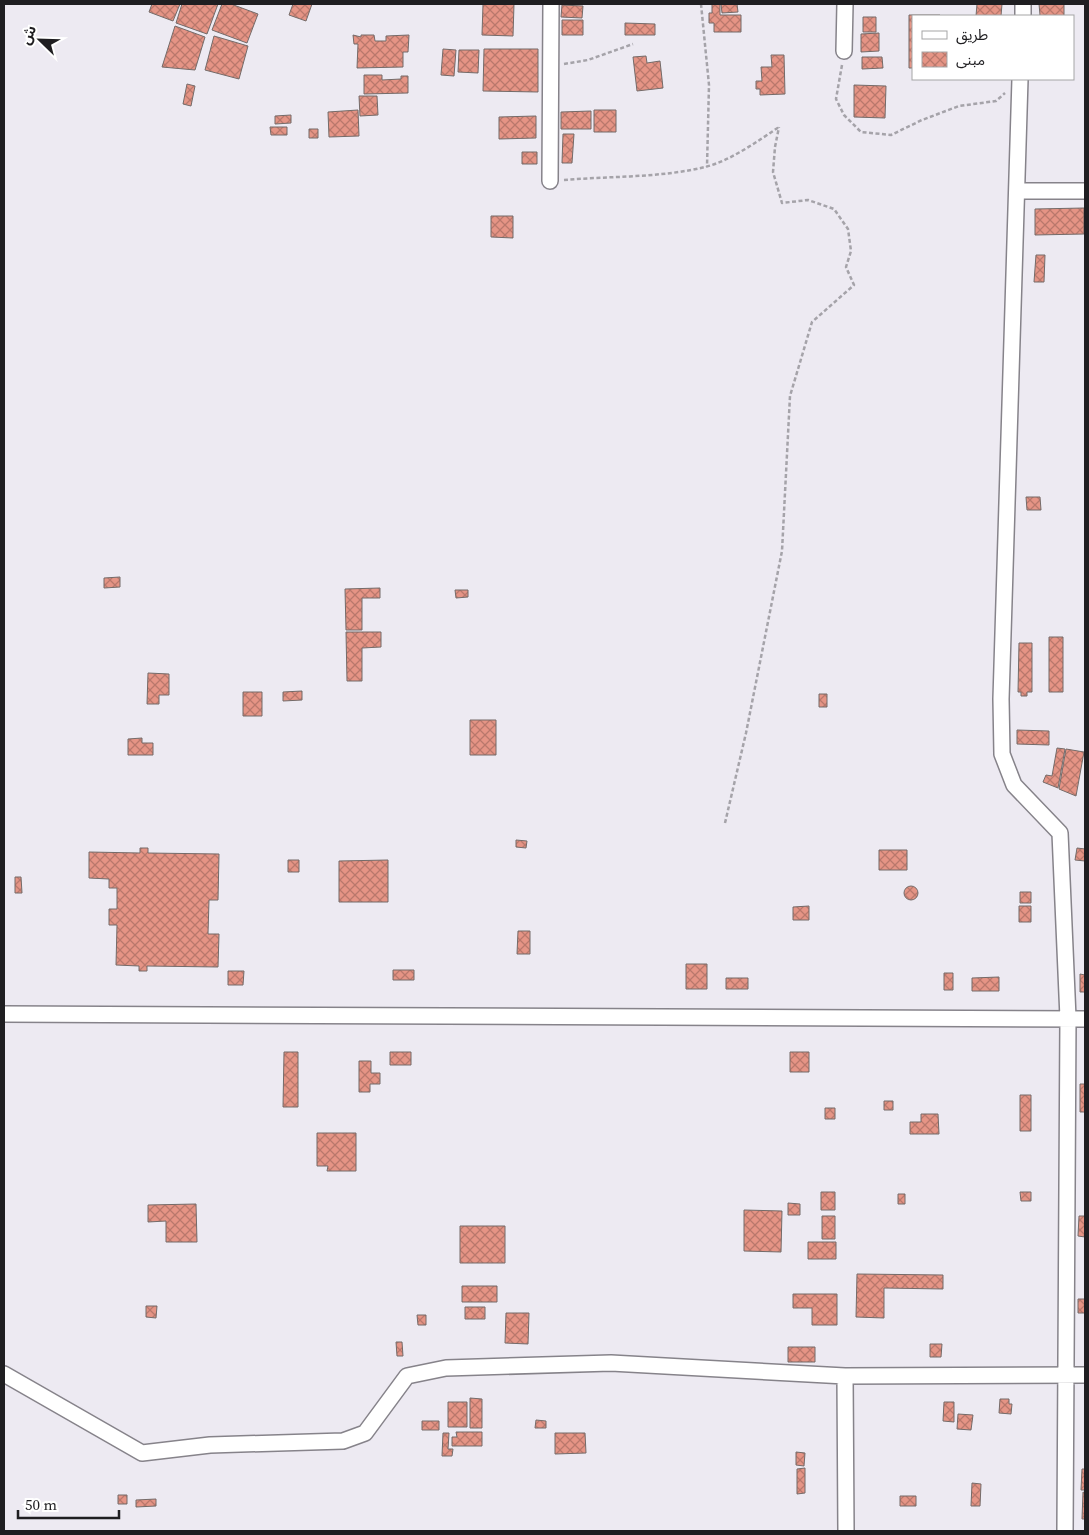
<svg xmlns="http://www.w3.org/2000/svg" width="1089" height="1535" viewBox="0 0 1089 1535" font-family="'Source Serif 4','Noto Sans Arabic',serif">
	<defs>
		<pattern id="building-cross-hatch" width="8" height="8" patternUnits="userSpaceOnUse" patternTransform="scale(1.25)"><rect width="8" height="8" fill="#e59485"/><path d="M0 0l8 8M0 8l8-8" fill="none" stroke="#b9786c"/></pattern>
	</defs>
	<rect width="100%" height="100%" fill="#edeaf2"/>
	<path fill="url(#building-cross-hatch)" stroke="#746b69" d="M152,4h28l-7,17 -24,-9z
		M182,4h36l-11,30 -31,-11z
		M222,4h9l27,10 -11,29 -35,-13z
		M293,4h19l-6,17 -17,-6z
		M483,4h31l-1,32 -31,-1z
		M712,4h8v11h21v17h-27v-9h-5v-10h3z
		M721,4h16l1,8 -16,1z
		M977,4h25l-1,12h-25z
		M1039,4h25v12h-27l3,-1z
		M562,5l21,1 -1,12 -21,-1z
		M909,15h31v1h-27v52h-4z
		M863,17h13v15h-13z
		M562,20h21v15h-21z
		M625,23l30,1v11h-30z
		M175,26l30,11 -10,33 -33,-3z
		M879,33v18l-18,1v-18z
		M353,35l8,2v-2h13l1,6h11v-5l23,-1 -1,17h-5v15l-46,1 1,-24h-4z
		M214,36l34,10 -9,33 -34,-9z
		M443,49l13,1 -2,26 -13,-1z
		M484,49h54v43l-55,-1z
		M459,50h20l-1,23 -20,-1z
		M771,55h13l1,39 -25,1v-6h-4v-8h6l-1,-14h11z
		M646,56l1,7 13,-2 3,27 -26,3 -4,-34z
		M862,57h20l1,11 -21,1z
		M364,75h18v5l19,-1v-3h7v17l-44,1z
		M187,84l8,2 -4,20 -8,-2z
		M854,85l32,1 -1,32 -31,-1z
		M359,96h18l1,19 -18,1z
		M358,110l1,26 -30,1 -1,-25z
		M594,110h22v22h-22z
		M591,111v18h-30v-17z
		M291,115v8l-16,1v-8z
		M536,116v22l-37,1v-22z
		M270,127h17v8h-16z
		M309,129h9v9h-9z
		M563,134h11l-2,29h-10z
		M522,152h15v12h-15z
		M1084,208v26l-49,1v-26z
		M491,216h22v22l-22,-1z
		M1036,255h9l-1,27h-10z
		M1026,497h14l1,13h-14z
		M120,577v10l-16,1v-10z
		M380,588v10h-18v32h-16l-1,-41z
		M455,590h13v7l-12,1z
		M346,632h35v15l-19,1v33h-15z
		M1049,637h14v55h-14z
		M1019,643h13v49h-5v4h-6v-4h-3z
		M148,673l21,1v21h-10v9h-12z
		M302,691v9l-19,1v-9z
		M243,692h19v24h-19z
		M819,694h8v13h-8z
		M470,720h26v35h-26z
		M1017,730l32,1v14l-32,-1z
		M142,738v5h11v12h-25v-16z
		M1057,748l8,1 -7,39 -15,-6 3,-7 6,1z
		M1066,749l18,3 -8,44 -17,-7z
		M516,840l11,1 -1,7 -10,-1z
		M140,848h8v5l71,1 -1,46h-9l-1,34h11l-1,33 -71,-1v5h-8v-5l-23,-1 1,-40h-8v-16h8v-21h-8v-9l-20,-1v-26l51,1z
		M1077,848l8,1v12l-10,-1z
		M879,850h28v20h-28z
		M288,860h11v12h-11z
		M388,860v42h-49v-41z
		M15,877h6l1,16h-7z
		M904 893a7 7 0 1 1 14 0a7 7 0 1 1-14 0Z
		M1020,892h11v11h-11z
		M809,906v14h-16v-13z
		M1019,906h12v16h-12z
		M518,931h12v23h-13z
		M686,964h21v25h-21z
		M393,970h21v10h-21z
		M228,971h16l-1,14h-15z
		M944,973h9v17h-9z
		M1080,974l5,1v17h-5z
		M999,977v14h-27v-13z
		M726,978h22v11h-22z
		M284,1052h14v55h-15z
		M390,1052h21v13h-21z
		M790,1052h19v20h-19z
		M359,1061h12v12h9v11h-10v8h-11z
		M1080,1084h5v28h-5z
		M1020,1095h11v36h-11z
		M884,1101h9v9h-9z
		M825,1108h10v11h-10z
		M921,1114h17l1,20h-29v-12h11z
		M317,1133h39v38h-29l1,-5h-11z
		M821,1192h14v18h-14z
		M1020,1192h11v9h-10z
		M898,1194h7v10h-7z
		M788,1203l12,1v11h-12z
		M196,1204l1,38h-31v-21l-18,1v-17z
		M744,1210l38,1 -1,41 -37,-1z
		M822,1216h13v23h-13z
		M1079,1216h6v21l-7,-1z
		M460,1226h45v37h-45z
		M808,1242h28v17h-28z
		M857,1274l86,1v14l-59,-1v30l-28,-1z
		M462,1286h35v16h-35z
		M793,1294h44v31h-25v-17h-19z
		M1078,1299h7v14h-7z
		M146,1306h11l-1,12 -10,-1z
		M465,1307h20v12h-20z
		M506,1313h23l-1,31 -23,-1z
		M417,1315h9v10h-8z
		M396,1342h6l1,14h-6z
		M930,1344h12l-1,13h-11z
		M788,1347h27v15h-27z
		M470,1398l12,1v29h-12z
		M1000,1399h9v5h3l-1,10 -12,-1z
		M448,1402h19v25h-19z
		M944,1402h10v20l-11,-1z
		M958,1414l15,1 -2,15 -14,-1z
		M536,1420l10,1v7h-11z
		M422,1421h17v9h-17z
		M456,1432h26v14h-30v-9h5z
		M443,1433h6l-1,16h5l-1,7h-10z
		M555,1433h30l1,20 -31,1z
		M796,1452l9,1 -1,13 -8,-1z
		M805,1468v25l-8,1v-25z
		M1082,1469h3v21h-4z
		M972,1483l9,1 -1,22h-9z
		M1083,1492l2,1v26h-3z
		M118,1495h9v9h-9z
		M900,1496h16v10h-16z
		M156,1499v7l-20,1v-7z"/>
	<g fill="none" stroke-linecap="round" stroke-linejoin="round">
		<g stroke="#86838a" stroke-width="18">
			<path id="street" d="M1023,16v-12
				M844,51l1,-47
				M1020,79l-19,620 1,55 12,31 46,48 8,185 -3,513
				M550,181l1,-177
				M1017,191h68
				M4,1014l1081,5
				M4,1374l138,79 68,-8 133,-4 22,-8 42,-57 39,-8 165,-5 234,13 240,-1
				M845,1376l1,155"/>
		</g>
		<path stroke="#a5a3a9" stroke-width="2.5" stroke-dasharray="4 2.5" stroke-linecap="butt" d="M701,4l8,81 -2,82
			M564,64l24,-4 45,-16
			M842,65l-6,34 8,16 17,17 30,3 31,-15 37,-14 37,-5 9,-8
			M564,180c46,-4 96,-2 141,-13 25,-6 53,-26 74,-40
			M725,823l21,-90 36,-182 8,-155 22,-74 42,-37 -8,-18 5,-16 -3,-22 -14,-20 -26,-9 -26,3 -9,-31 2,-25 4,-20"/>
		<use href="#street" stroke="#fff" stroke-width="15"/>
	</g>
	<rect width="1089" height="1535" fill="none" stroke="#1f1e21" stroke-width="10"/>
	<rect x="912" y="15" width="162" height="65" fill="#ffffff" stroke="#a5a5a6"/>
	<rect x="922" y="31" width="25" height="8" fill="#ffffff" stroke="#a5a5a6"/>
	<text x="956" y="40" font-size="15" fill="#1f1e21">طريق</text>
	<rect x="922" y="52" width="25" height="15" fill="url(#building-cross-hatch)" stroke="#a5a5a6"/>
	<text x="956" y="65" font-size="15" fill="#1f1e21">مبنى</text>
	<g transform="translate(40 40) rotate(293)" stroke="#ffffff" stroke-width="4" paint-order="stroke">
	<path d="M0-4L9 19L0 12L-9 19Z" fill="#1f1e21"/>
	<text y="-8" font-size="14" font-weight="bold" text-anchor="middle" fill="#1f1e21">ش</text>
	</g>
	<path d="M18 1510v8h101v-8" fill="none" stroke="#1f1e21" stroke-width="2.5"/>
	<text x="25" y="1510" font-size="15" fill="#1f1e21" stroke="#ffffff" stroke-width="4" paint-order="stroke">50 m</text>
</svg>
